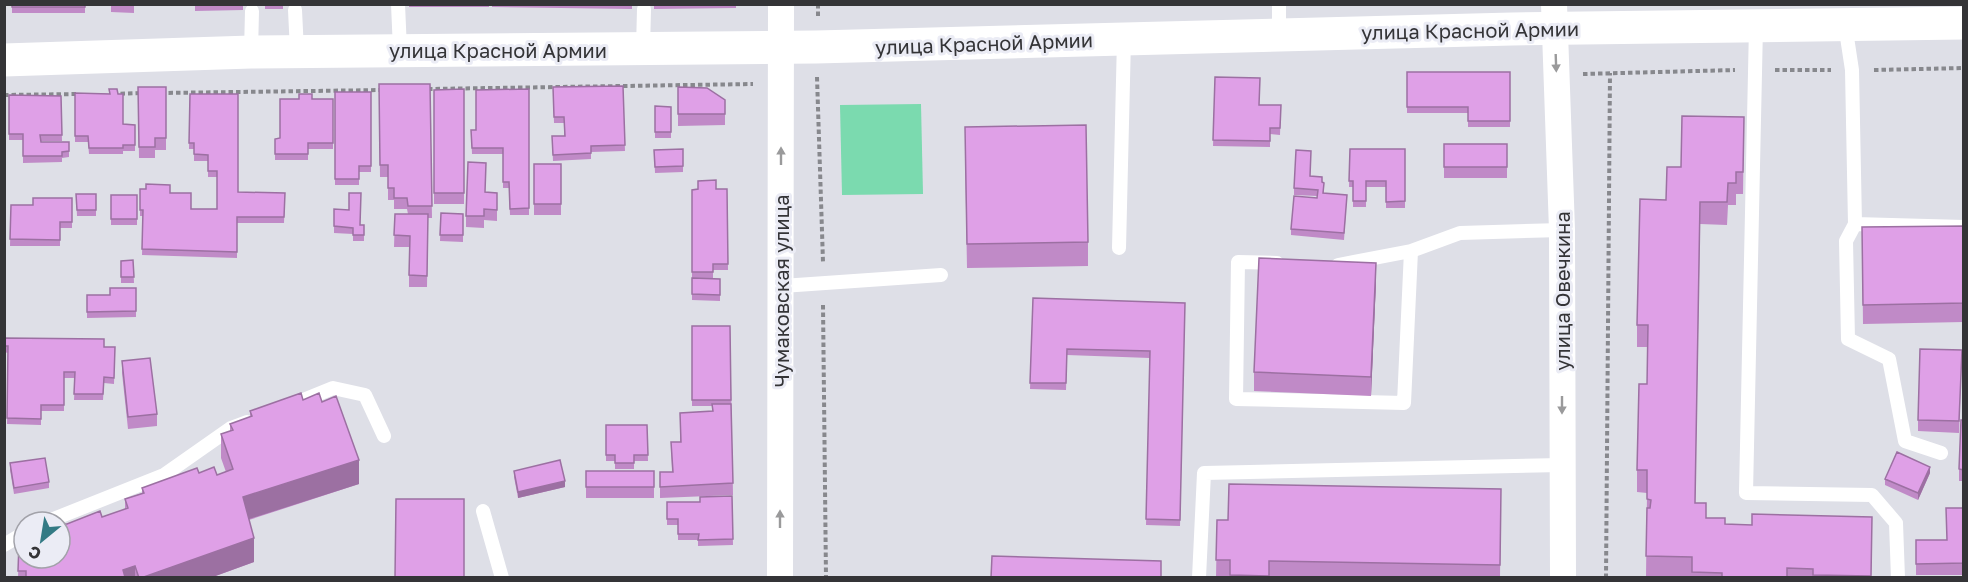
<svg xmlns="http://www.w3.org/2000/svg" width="1968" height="582" viewBox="0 0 1968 582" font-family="'Golos Text',sans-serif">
	<rect width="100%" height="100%" fill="#dedfe7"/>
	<path fill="#7bdaaf" d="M921,104l2,90 -81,1 -2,-90z"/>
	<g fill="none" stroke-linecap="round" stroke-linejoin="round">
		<path stroke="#87888d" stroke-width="4" stroke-dasharray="4.5 3" stroke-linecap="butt" d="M818,16v-12
			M1775,70h56
			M1874,70l90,-2
			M1583,74l152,-4
			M817,77l6,185
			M428,89l325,-5
			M161,93l223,-3
			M113,94l29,-1
			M4,95l75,-1
			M823,305l3,273
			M1606,578l4,-505"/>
		<path stroke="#fff" stroke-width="14" d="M398,4l2,46
			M1279,4v31
			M295,10l2,41
			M1845,24l7,46 3,154 109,3
			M1756,26l-10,467 126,2 24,28 2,55
			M643,49l1,-40
			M251,52l1,-41
			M1855,224l-9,17 2,98 41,20 16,82 36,12
			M1119,248l5,-209
			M1277,263l-39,-1 -2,137 168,4 7,-152
			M1338,265l73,-14 49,-18 102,-3
			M782,286l159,-11
			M301,401l32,-13 32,7 19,41
			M483,511l19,67
			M46,522l118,-47 67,-47 16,-6
			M4,545l20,-12
			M1199,578l5,-105 358,-8"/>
		<path stroke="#fff" stroke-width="26" d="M1554,4l8,226 1,348
			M780,578l1,-574"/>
		<path stroke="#fff" stroke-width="33" d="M4,60l247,-8 565,-5 696,-18 452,-6"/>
	</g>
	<path fill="#c08ac7" d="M12,4h73v9h-73z
		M111,4h23v9l-23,-1z
		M195,4h48v6l-48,1z
		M265,4h18v5h-18z
		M409,4h80v3h-80z
		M492,4h140v5l-140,-2z
		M654,4h82v4l-82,1z
		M1407,72h103v55h-42v-14h-61z
		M1215,77l44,28h22l-1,30 -10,-1v13l-57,-1z
		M379,84h51l2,134h-4l-1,69h-18v-40h-15l1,-33h13l-1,-5h-13v-9h-6v-23h-8z
		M623,86l2,65 -34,1v7l-38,2 -1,-25h12v-13h-10l-1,-36z
		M138,87h28v63h-11v8h-16z
		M678,87l47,13v25l-47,1z
		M464,89v115h-30v-114z
		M529,89v126h-19l-1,-27h-6v-34h-31l-1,-24h5z
		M335,92h36v80h-12v13h-24z
		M75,93l43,1 5,30 12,1v26h-12v3h-34l-1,-12h-13z
		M190,94l48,98 47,1 -1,30h-47v35l-95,-3 1,-39h-3v-27l30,4 21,16h26v-32h-9v-16h-14v-12h-5z
		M9,95l52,1 1,45h-21v1h28v15l-7,1v4l-39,1v-23h-14z
		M312,99h21v50h-25v11h-33v-21l5,-1z
		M655,106l16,1v31h-16z
		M1744,117l-1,77h-7v11h-8l-1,20 -27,-1 -5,279 11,15 19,6 147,15 -1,39h-225l1,-85 -10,-1v-22l10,-86v-37h-10v-22l29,-125 15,-33z
		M1444,144h63v34h-63z
		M683,149v23l-28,1 -1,-23z
		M1350,149h55v59h-19v-21h-20v20h-13v-20h-4z
		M965,151l123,91v24l-121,2z
		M1311,157l-1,19 12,6 2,11 23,2 -3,45 -53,-5v-6l26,-31v-2l-23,-1v-7z
		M534,164h27v51h-27z
		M727,189l1,81h-15v8h-21v-88z
		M485,192l12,1v28l-13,-1v8l-18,-1v-11z
		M76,194h20v22h-19z
		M111,195h26v30h-26z
		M72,198v30h-12v18h-50l1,-41h22z
		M334,209l26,16h4v16h-11v-7l-19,-1z
		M441,213l22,1v28l-23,-1z
		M1964,226v96l-101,2 -1,-97z
		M133,260l1,23h-13v-22z
		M692,278l28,1v22l-28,-1z
		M1376,282l-5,114 -117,-5v-19z
		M136,288v29l-49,1v-23h23z
		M1033,298l152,5 -5,223 -34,-1 4,-167 -83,-3 -1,35 -36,-1z
		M692,326h38l3,169 -73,3v-26h12l-1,-30h9v-29l32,-2v-5h-20z
		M4,338l100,9h11l-1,37 -10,-1 -1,17h-29l1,-22h-11v33h-23v14l-34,-1 1,-71 -4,-1z
		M1962,350l-3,83 -41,-2v-11z
		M122,361l35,53v12l-29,3 -6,-56z
		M303,400l19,2 37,82 -110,36 5,42 -44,16h-192l1,-35h4l44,-19 35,-7 23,-7v-11l17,-6v-5l57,-15 18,2 9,-3 -5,-14v-24l9,-3v-7l20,-7v-6z
		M1964,420v61h-5v-12z
		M606,425h41l1,36h-14v8h-19v-8h-9z
		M10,463l39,19v6l-35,6 -4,-24z
		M514,471l51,16 -47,11 -4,-21z
		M586,471h68v27h-68z
		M1930,473l-12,27 -33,-15v-6z
		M1501,489l-1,89h-284l1,-58h11z
		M732,496l1,49 -35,1v-6h-20v-15h-11v-23h33z
		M1964,508v67h-48v-35h31z"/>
	<path fill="#9c70a2" d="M1376,263v19l-5,114v-19z
		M359,460v24l-116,37v-24z
		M1930,467v6l-12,27v-7z
		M565,481v6l-47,11v-6z
		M254,538v24l-44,16h-69z
		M135,566v12h-12v-8z"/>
	<path fill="#dfa0e7" stroke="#9c70a2" stroke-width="1.5" d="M12,4h73v3h-73z
		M1407,72h103v49h-42v-14h-61z
		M1215,77l45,1 -1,27h22l-1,23h-10v13l-57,-1z
		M379,84h51l2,122h-24l-1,-8h-13v-10h-6v-23h-8z
		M623,86l2,59 -34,1v7l-38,2 -1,-19h13l-1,-19h-10l-1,-30z
		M138,87h28v51h-11v9h-16z
		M678,87l29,1 18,12v14h-47z
		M109,89h8l1,5h5v30l12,1v20h-12v3h-34l-1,-12h-13v-43l35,1z
		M464,89v104h-30v-103z
		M529,89v119l-19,1 -1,-27h-6v-34h-31l-1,-18h5v-40z
		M335,92h36v74h-12v13h-24z
		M190,94h48v98l47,1 -1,24h-47v35l-95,-3 1,-39h-3v-21h6v-5l24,1v8h21v16h26v-38h-9v-16l-14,-1v-11h-5z
		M299,94h13v5h21v44h-25v11h-33v-15l5,-1v-39h19z
		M9,95l52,1 1,39h-22l1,7h28v9l-7,1v4h-39v-22h-14z
		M655,106l16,1v25h-16z
		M1682,116l62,1 -1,55h-7v11h-8l-1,19h-27l-5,301h11v15h19v6l27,1v-11l120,3 -1,59 -58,-1v-6l-26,-1v10h-65v-5l-30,-1v-15l-46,-1 1,-48h3l1,-8 -4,-1v-29h-10l2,-86h8l1,-59h-11l3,-126 26,1 1,-33h14z
		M1086,125l2,117 -121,2 -2,-117z
		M1444,144h63v23h-63z
		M683,149v17l-28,1 -1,-17z
		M1350,149h55v52l-19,1v-21h-20v20h-13v-20h-4z
		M1296,150l15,1 -1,25 12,1v5l2,1 -1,10 24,2 -3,38 -53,-4 3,-33 23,2 1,-8 -24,-2z
		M468,162l18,1 -1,29 12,1v17l-13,-1v7h-18z
		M534,164h27v40h-27z
		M716,180v9h11l1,75h-15v8h-21v-82l6,-1v-8z
		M349,193h12l-1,32h4v10h-11v-7l-19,-2v-17l15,1z
		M76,194h20v16h-19z
		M111,195h26v24h-26z
		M33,198h39v24h-12v18l-50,-1 1,-34h22z
		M441,213l22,1v21h-23z
		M395,214h33l-1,62 -18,-1 1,-39 -16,-1z
		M1964,226v77l-101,2 -1,-78z
		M1259,258l117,5 -5,114 -117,-5z
		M133,260l1,17h-13v-16z
		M692,278l28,1v16l-28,-1z
		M110,288h26v23l-49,1v-17h23z
		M1033,298l152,5 -5,217 -34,-1 4,-168 -83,-2 -1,34h-36z
		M692,326h38l1,74h-39z
		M4,338l100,1v8h11l-1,31 -10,-1 -1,17h-29l1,-22h-11v33h-23v14l-34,-1 1,-72h-4z
		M1920,349l42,1 -3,71 -41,-1z
		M150,358l7,56 -29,3 -6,-56z
		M301,393l2,7 16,-7 3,9 14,-6 23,64 -116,37 11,41 -113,40h-2l-4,-12 -12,4 2,7 -2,1h-97v-7h-8l1,-28h4l1,-4v19h36v-34h7l33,-13 2,6 26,-9 -3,-9 19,-6 -2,-5 55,-20 2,5 15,-6 3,8 16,-6 -12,-35 12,-4 -3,-6 22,-8 -2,-5z
		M712,404h19l2,79 -73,4v-15h13l-2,-30h10l-1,-29 33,-2z
		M1961,420h3v50l-5,-1z
		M606,425h41l1,30h-14v8h-19v-8h-9z
		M1897,452l33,15 -12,26 -33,-14z
		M45,458l4,24 -35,6 -4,-25z
		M560,460l5,21 -47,11 -4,-21z
		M586,471h68v16h-68z
		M1229,484l272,5 -1,76 -231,-4v15l-39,-1v-15h-14l1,-40h11z
		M732,496l1,43 -35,1 1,-6h-21v-15h-11v-17h33v-5z
		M396,499h68v79h-69z
		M1946,508h18v55l-48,1v-24h31z
		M992,556l169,5v17h-170z"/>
	<defs><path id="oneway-solid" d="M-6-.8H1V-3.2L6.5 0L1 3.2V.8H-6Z" transform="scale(1.5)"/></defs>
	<g fill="#9a9a9b">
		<use href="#oneway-solid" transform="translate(1556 63) rotate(88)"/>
		<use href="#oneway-solid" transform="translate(781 156) rotate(-90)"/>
		<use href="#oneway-solid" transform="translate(1562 405) rotate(90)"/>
		<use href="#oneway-solid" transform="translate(780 519) rotate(-90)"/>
	</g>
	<g text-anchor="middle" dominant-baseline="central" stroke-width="6" stroke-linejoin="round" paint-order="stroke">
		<g font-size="20" fill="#343437" stroke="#ebecf5">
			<text transform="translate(1470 30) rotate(-1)">улица Красной Армии</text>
			<text transform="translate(984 43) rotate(-2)">улица Красной Армии</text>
			<text x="498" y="50">улица Красной Армии</text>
			<text transform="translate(781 291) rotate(-90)">Чумаковская улица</text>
			<text transform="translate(1562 291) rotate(-90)">улица Овечкина</text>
		</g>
	</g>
	<rect width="1968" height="582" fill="none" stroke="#343437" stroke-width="12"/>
	<g transform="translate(42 540) rotate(210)"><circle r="28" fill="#ebecf5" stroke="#a2a2a9" stroke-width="1.5"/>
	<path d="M0-4.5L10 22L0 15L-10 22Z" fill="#337a84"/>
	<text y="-9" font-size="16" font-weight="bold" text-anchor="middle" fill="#343437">С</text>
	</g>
</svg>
